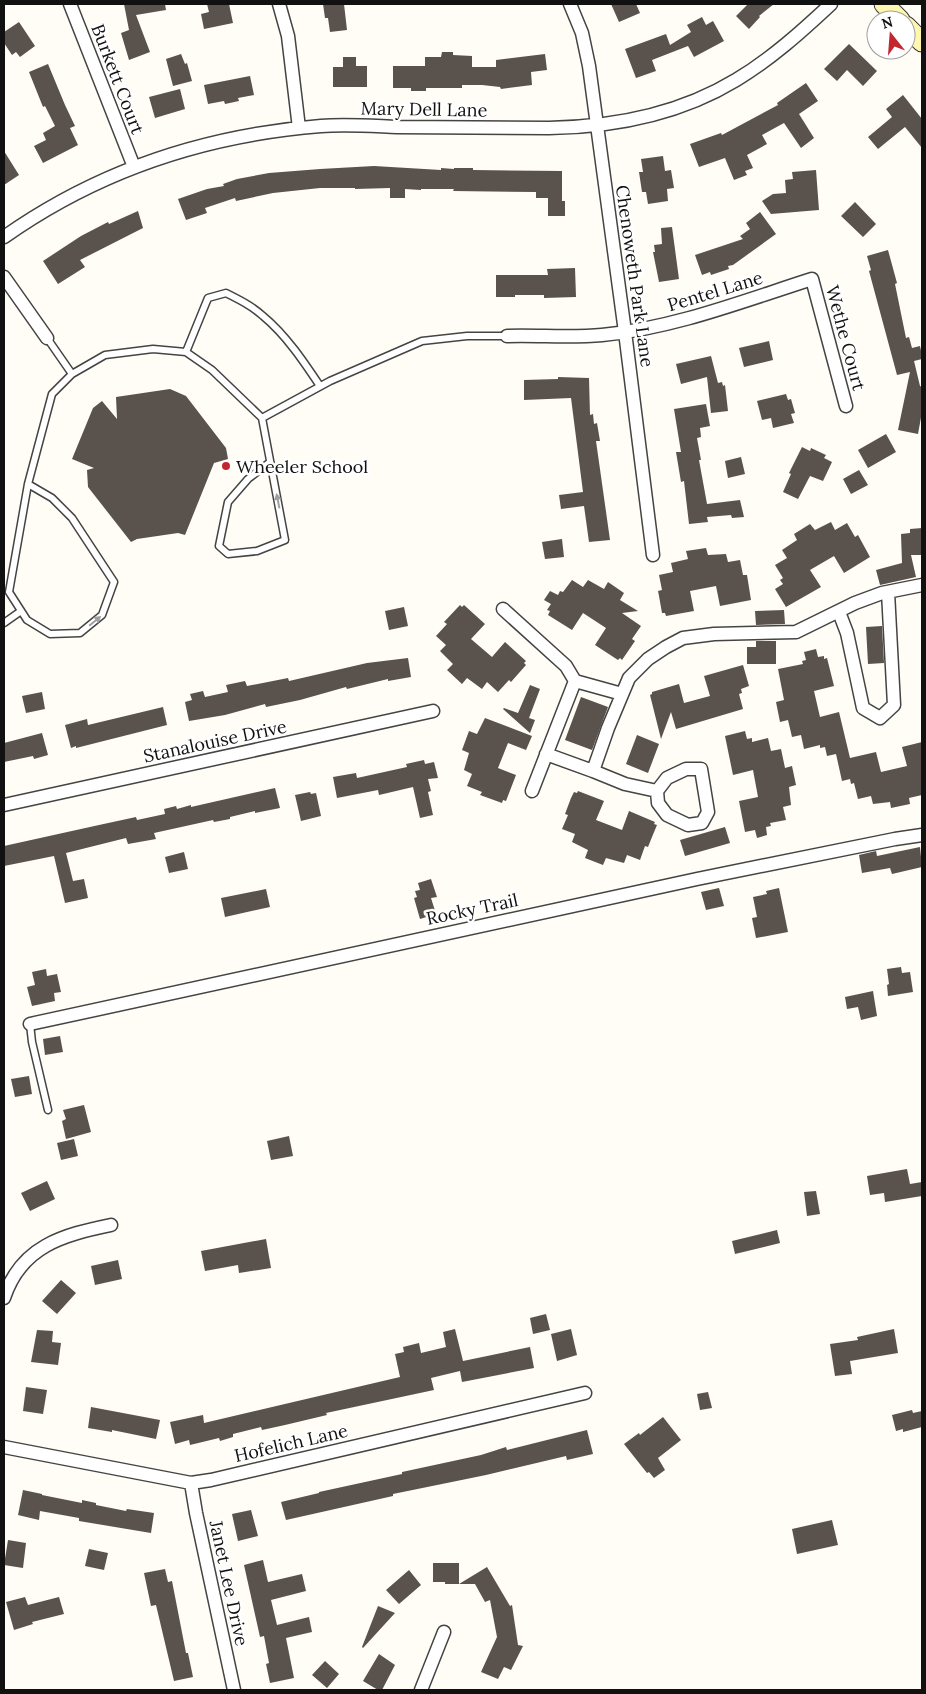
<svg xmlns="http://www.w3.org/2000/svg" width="926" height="1694" viewBox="0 0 926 1694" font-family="Lora,serif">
	<rect width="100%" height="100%" fill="#fffdf5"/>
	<path fill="#5a524d" d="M124,4h41l1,6 -30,5 14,37 -21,8 -8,-27 8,-3z
		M207,4h22l4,19 -29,6 -3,-15 8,-2z
		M323,4h21l3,26 -17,2 -2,-14h-3z
		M611,4h25l4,9 -21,9z
		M748,4h26l-15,12 1,1 -11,12 -13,-13z
		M702,17l4,8 7,-4 11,20 -30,16 -6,-11 -36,14 4,11 -20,7 -11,-29 41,-15 4,11 21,-13 -4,-7z
		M19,22l16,24 -15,11 -4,-5 -4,3 -8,-12v-11z
		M849,44l28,27 -14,15 -16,-16 -10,11 -13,-12z
		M442,52h11v3l19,1v11h24v-7l49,-6 2,16 -16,2 1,13 -31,4 -1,-2 -18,-2h-20v3h-36v3h-15v-3h-18v-22h32v-9h16z
		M181,54l4,10 2,-1 5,18 -19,5 -7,-27z
		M343,57h13v9h11v21h-34v-20h10z
		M48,64l17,41 10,21 -5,2 8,17 -35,18 -9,-17 12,-6 -3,-7 12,-7 -10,-20 -2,1 -14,-35z
		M250,76l4,19 -16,3 1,3 -14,3 -1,-3 -16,3 -4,-19z
		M806,83l12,18 -19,13 15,24 -13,10 -17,-25 -22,12 5,9 -20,11 6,13 -8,3 2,4 -13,5 -9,-22 -26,9 -9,-23 31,-11 1,2 56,-30 -1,-2z
		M180,89l5,20 -30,9 -6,-21z
		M903,95l19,24v29l-17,-21 -27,22 -10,-12 24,-20 -6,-8z
		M4,151l15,24 -15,10z
		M663,156l2,15 6,-1 3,18 -7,1 1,12 -20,3 -2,-12h-4l-3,-20h4l-2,-13z
		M374,166l67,4v-2l13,1v-1h19v2l89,1v30h3v15h-17v-18h-12v-6l-83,-1 1,-2h-33v1l-16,-1v9h-15v-10l-35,1v-1h-35l-47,5 -37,8 -1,-3 -30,10 2,5 -21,7 -8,-21 29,-10 17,-3 -1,-2 14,-5 32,-6 51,-4z
		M816,170l3,40 -48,4 -9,-13 11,-7 13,-1 -1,-13 8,-1 -1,-7z
		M855,202l21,22 -13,13 -22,-21z
		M138,211l5,17 -63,32 5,7 -27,17 -15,-23 38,-25 27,-14 1,2z
		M760,212l16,22 -43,31 -5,1 1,3 -18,6 -1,-3 -8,3 -7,-20 48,-16 -3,-3 10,-7 -4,-6z
		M672,227l7,52 -20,3 -6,-30h2l-1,-7 8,-1 -1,-16z
		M888,250l9,33 -2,1 11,54 3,-1 3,11 8,-2 2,9v4l-8,2 6,25 2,1v25l-4,22 -20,-4 12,-58 -13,3 -28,-104 2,-1 -4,-14z
		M575,268l1,29 -32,1v-3h-29v2h-19v-22h52l-1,-6z
		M769,341l4,19 -29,7 -5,-19z
		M711,356l7,27 4,-1 1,4 2,-1 3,26 -17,2 -4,-36 -26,7 -5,-20z
		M558,377l31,1 1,37 3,-1 1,10 3,-1 3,18h-4l14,99 -21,2 -5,-36 -23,3 -2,-14 24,-3 -12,-94 -47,2v-20l34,-1z
		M170,389l16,7 40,52 2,11 -14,4 -29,72 -7,-2 -41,6 -6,3 -43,-55 -1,-17 7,-2 -22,-9 21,-51 9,-7 15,18 -1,-22z
		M786,394l2,6 3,-1 4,14 -4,1 3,9 -21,5 -2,-10 -9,2 -5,-19z
		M706,404l4,22 -10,2 1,9 -4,1 4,22h-2l8,44 33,-4 4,17 -12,1 -1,-3 -24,2 1,5 -19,2 -5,-43 -3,1 -5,-30h5l-7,-43z
		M886,434l10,18 -28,16 -10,-18z
		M802,447l8,4 1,-3 15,7 -2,3 8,4 -9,19 -13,-5 -12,23 -15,-7 8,-18 -2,-1z
		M741,457l4,17 -17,4 -3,-17z
		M859,470l9,15 -17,9 -8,-15z
		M831,522l4,8 12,-7 8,14 3,-2 12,22 -26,16 -10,-17 -24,14 11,17 -35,20 -11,-18 8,-5 -3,-4 3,-2 -8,-13 12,-7 -5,-8 15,-10 -3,-6 16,-10 5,6z
		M922,528v27h-11l5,22 -36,8 -4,-15 26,-7 -1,-29 9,-1v-4z
		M562,539l2,18 -19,2 -3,-17z
		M706,548l2,7 18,-1 2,8 12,-2 3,15h4l4,25 -31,6 -4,-20 -26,5 4,20 -28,5 -1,-3h-3l-3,-17 -1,-5 4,-1 -3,-15 14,-3 -2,-9 17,-4 -2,-8z
		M572,580l11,7 5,-7 16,9 4,-7 16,11 -4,7 18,11 -16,2 19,13 -9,13 3,2 -13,19 -2,-2 -2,2 -23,-15 11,-17 -23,-15 -11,17 -24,-15 2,-4 -3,-1 4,-6 -7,-4 6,-9 8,4 2,-4 3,1z
		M460,605l2,2 2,-2 21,19 -14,15 21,18 13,-15 21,19 -2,2 2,2 -15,17 -2,-2 -11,12 -11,-10 -5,7 -15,-11 -5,6 -15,-14 6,-6 -13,-13 6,-6 -10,-9 11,-12 -3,-2z
		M404,607l4,19 -19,4 -4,-19z
		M784,610l1,14 -29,1 -1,-14z
		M882,626l2,37 -16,1 -2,-37z
		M756,641h20v23h-29v-17h9z
		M816,649l2,8 6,-1v3l3,-1 7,28 -20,5 6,26 19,-5 11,46 26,-6 5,20 26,-6 -5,-19 20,-5v53l-13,3 1,6 -19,4 -1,-6 -17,2 -2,-8 -13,3 -4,-16 -3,1 -1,-5 -8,2 -6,-27 -9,2 -2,-9 -5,1v-3l-16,4 -3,-14 -9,2 -4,-17 -8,2 -4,-20 8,-2 -6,-31 25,-5 -1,-3 4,-1 -2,-8z
		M408,658l3,19 -23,4v-2l-41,10 -1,-2 -46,13 -34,7 -1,-3 -40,11 -36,6 -4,-19 7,-2 -2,-6 13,-3 2,6 23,-5 -2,-7 19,-4 2,5 41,-8 1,3 78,-18z
		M743,665l6,21 -8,3 1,4 -3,1 4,15 -67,20 -5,-17 -10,27 -11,-44 2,-1v-2l27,-8 5,19 26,-7 -6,-20z
		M530,685l10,4 -11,29 6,2 -5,13 -27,-24 1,-1 14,5z
		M42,692l3,17 -19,4 -4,-17z
		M581,697l27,10 -16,43 -27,-10z
		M163,707l4,18 -91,23v-2l-5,2 -6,-23 22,-6 1,6z
		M485,718l47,18 -6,14 -18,-7 -10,25 18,7 -10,26 -3,-1 -1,3 -22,-8 2,-3 -15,-6 5,-12 -8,-4 5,-17 -7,-3 7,-19 8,3z
		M745,731l2,8 5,-1v4l16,-4 3,13 10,-2 4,19 7,-2 4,19 -7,2 2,18 -8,2 3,13 -16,3 1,3 -5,1 1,8 -10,3 -2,-8 -10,2 -6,-31 19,-4 -5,-27 -20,5 -8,-39z
		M42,733l6,22 -14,4 -1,-3 -29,6v-19z
		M637,735l22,9 -11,29 -22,-9z
		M424,760l1,4 9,-2 4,16 -10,1 3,12 -3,1 5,23 -13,3 -7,-31 -34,8 -1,-5 -41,8 -4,-21 23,-4 1,5 50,-11 -1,-3z
		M275,788l5,20 -25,5v-2l-25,6v2l-16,3 -1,-2 -59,13 2,6 -28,5 -2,-6 -60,15 7,28 11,-2 4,19 -23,5 -11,-47 -50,10v-20l95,-21 37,-8 1,3 28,-6 -1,-5 12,-3 1,3 14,-4v2z
		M578,791l26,10 -8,19 26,10 7,-19 26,11 -1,2 3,1 -5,12 -4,10 -3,-1 -5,14 -13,-5 -3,8 -18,-5 -3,7 -18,-7 3,-8 -16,-8 3,-8 -13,-5 6,-14 -3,-1 6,-16 3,-6 3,1z
		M310,792l1,2 5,-1 5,23 -20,5 -6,-26z
		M725,827l5,16 -45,13 -5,-16z
		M920,847l2,20 -30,7 -2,-6 -28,5 -3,-18 17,-4 1,5z
		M184,852l4,17 -19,4 -4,-16z
		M431,879l6,18 -6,1 5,16 -16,5 -6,-21 3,-1 -2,-6 5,-1 -2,-7z
		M719,888l5,18 -18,4 -5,-18z
		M779,888l9,44 -32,6 -4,-20 5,-1 -4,-20 14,-3 -1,-3z
		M266,889l4,18 -45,10 -4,-19z
		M901,967l1,6 8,-1 3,20 -25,4 -1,-11 2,-1 -2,-15z
		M46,969l1,7 10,-2 4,18 -7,1 1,8 -23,5 -5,-19 8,-2 -3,-13z
		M873,991l4,25 -16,4 -3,-13 -11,2 -2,-12z
		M60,1036l3,16 -18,3 -2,-16z
		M29,1076l3,18 -17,3 -4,-18z
		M84,1105l7,27 -25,7 -4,-18 4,-2 -3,-9z
		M289,1136l4,20 -22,4 -4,-19z
		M74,1139l4,17 -17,4 -4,-17z
		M907,1169l3,15 12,-2v14l-37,6 -1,-9 -14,2 -3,-19z
		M47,1181l8,18 -25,12 -9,-18z
		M816,1191l4,23 -13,2 -3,-24z
		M777,1230l3,13 -45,11 -3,-13z
		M266,1239l5,29 -32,5 -1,-8 -33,6 -4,-20z
		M118,1260l4,19 -27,6 -4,-19z
		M61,1280l15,13 -19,21 -15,-13z
		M546,1314l4,16 -17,4 -3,-16z
		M455,1329l8,32 67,-14 4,21 -72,14 -2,-11 -29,7 3,12 -108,23 1,2 -42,10 -23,5 -1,-3 -28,7v3l-13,4 -1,-3 -29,7 -1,-5 -14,4 -5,-22 33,-7 1,8 196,-46 -5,-23 9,-2 -1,-5 16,-4 2,10 25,-6 -3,-15z
		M571,1329l6,26 -20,6 -6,-27z
		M894,1329l4,24 -48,8 2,13 -17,2 -5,-32 28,-4 -1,-3z
		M37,1330l16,1 -1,11 9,1 -3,22 -27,-3z
		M26,1387l21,3 -4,24 -20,-3z
		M708,1392l4,16 -12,2 -3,-16z
		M91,1407l69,13 -4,19 -44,-9v2l-24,-4z
		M912,1410l1,3 9,-2v16l-19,5v-3l-7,2 -4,-16z
		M663,1417l18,23 -23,18 7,12 -11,8 -5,-6 -2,1 -23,-29 15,-11 1,2z
		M587,1430l6,24 -26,6 -1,-4 -80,19 -93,19v2l-107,24 -5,-18 38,-9v-1l83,-18v-2l79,-17 25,-8 1,3z
		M23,1490l19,4v1l40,8v-3l14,3v2l30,6 1,-2 27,4 -3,20 -72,-12v-3l-39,-7 -1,9 -21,-5z
		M251,1510l7,26 -20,5 -6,-27z
		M832,1520l6,25 -41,9 -5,-25z
		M8,1540l18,3 -3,25 -19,-3z
		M89,1549l19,4 -4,17 -19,-4z
		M263,1560l5,22 34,-8 4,17 -35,9 6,25 32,-8 3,15 -26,6 8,40 -24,5 -4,-19 3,-1 -5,-27 -4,1 -16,-72z
		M433,1563h26v21l28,-17 23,39 2,-1 6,40 5,1 -12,24 -7,-3 -6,12 -17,-7 16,-35 -7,-37 -5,2 -10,-18h-30v-2h-12z
		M165,1569l3,13 4,-1 14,72h2l5,24 -19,4 -18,-76 -5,1 -7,-33z
		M409,1570l12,15 -22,19 -13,-14z
		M25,1597l3,8 31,-8 5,17 -32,8 1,2 -19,6 -8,-28z
		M378,1606l17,7 -32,35 -1,-1z
		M379,1654l16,11 -13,25h-4l-15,-9z
		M325,1661l14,13 -12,14 -15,-13z"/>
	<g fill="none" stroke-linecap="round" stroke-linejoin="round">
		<g stroke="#444" stroke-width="9">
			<path id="service" d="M186,352l22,-54 18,-5c14,7 26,13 37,23 23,19 41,46 57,70
				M72,374l33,-19 48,-6 33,3 26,18 50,48 23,122 -28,11 -29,3 -9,-8 9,-44 20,-23 22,-17
				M262,418l68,-37 92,-40 45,-5h40
				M28,484l24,14 20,20 42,64 -12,33 -22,18 -30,1 -23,-14 -18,-28 19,-108 24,-90 20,-20 -25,-36
				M4,623l17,-12
				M30,1024l2,18 16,68"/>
		</g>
		<g stroke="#444" stroke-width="15">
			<path id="minor" d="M70,4l64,163
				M279,4l9,32 11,92
				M570,4l12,29 7,33 36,266 28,223
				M4,237c95,-67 202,-102 317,-111 25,-2 51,0 76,1 51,0 101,1 152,1 64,-1 131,-14 187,-48 35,-21 65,-48 95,-76
				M4,277l43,61
				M507,336c31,-1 65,2 95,-1 72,-7 141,-34 210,-56l34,127
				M503,609l63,57 9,15 47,13
				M839,612l8,21 16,75 17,10 14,-13 -6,-113
				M546,754l47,17
				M686,769h15l7,43 -6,11 -14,2 -21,-10 -9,-12 -1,-12 10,-13z
				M532,791l43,-110
				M657,791l-32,-7 -32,-13 15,-43 21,-50 19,-19 18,-12 17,-9 31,-4 82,-2 59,-29 27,-10 40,-8
				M4,805l429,-94
				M30,1024l667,-145 198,-40 27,-4
				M4,1298c17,-52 59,-63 107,-73
				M4,1447l187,36 20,-3 374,-87
				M191,1483l5,30 38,177
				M421,1690l23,-58"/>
		</g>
		<g stroke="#333" stroke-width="21">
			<path id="secondary" d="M884,4l16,16
				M906,26l16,16"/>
		</g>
		<use href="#service" stroke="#fff" stroke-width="6"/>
		<use href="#minor" stroke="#fff" stroke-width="12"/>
		<use href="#secondary" stroke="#fff6b0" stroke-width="19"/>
	</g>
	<defs><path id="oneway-solid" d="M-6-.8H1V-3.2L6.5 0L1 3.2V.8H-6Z" transform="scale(1.25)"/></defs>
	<g fill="#a0a0a0">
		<use href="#oneway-solid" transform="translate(278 501) rotate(-101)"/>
		<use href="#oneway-solid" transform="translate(95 621) rotate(-39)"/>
	</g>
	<circle fill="#c4262e" stroke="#fff" stroke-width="2" cx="226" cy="466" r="5"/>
	<g text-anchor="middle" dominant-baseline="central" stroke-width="5" stroke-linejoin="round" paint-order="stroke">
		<g font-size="18" fill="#111" stroke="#fff">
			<text transform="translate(118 79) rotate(69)">Burkett Court</text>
			<text transform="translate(424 109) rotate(1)">Mary Dell Lane</text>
			<text transform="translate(635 276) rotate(82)">Chenoweth Park Lane</text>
			<text transform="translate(715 291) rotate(-17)">Pentel Lane</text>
			<text transform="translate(846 338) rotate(75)">Wethe Court</text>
			<text transform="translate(215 741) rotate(-12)">Stanalouise Drive</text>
			<text transform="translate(472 909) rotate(-12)">Rocky Trail</text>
			<text transform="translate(291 1443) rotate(-13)">Hofelich Lane</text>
			<text transform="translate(229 1583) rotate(78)">Janet Lee Drive</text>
		</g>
		<g font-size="18" fill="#111" stroke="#fff" text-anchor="start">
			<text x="236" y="466">Wheeler School</text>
		</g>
	</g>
	<rect width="926" height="1694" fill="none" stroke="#111111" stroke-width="10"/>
	<g transform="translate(891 35) rotate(343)"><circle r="24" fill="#ffffff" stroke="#a0a0a0"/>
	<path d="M0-4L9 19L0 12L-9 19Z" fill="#c4262e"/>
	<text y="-8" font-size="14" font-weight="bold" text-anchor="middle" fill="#111111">N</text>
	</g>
</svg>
